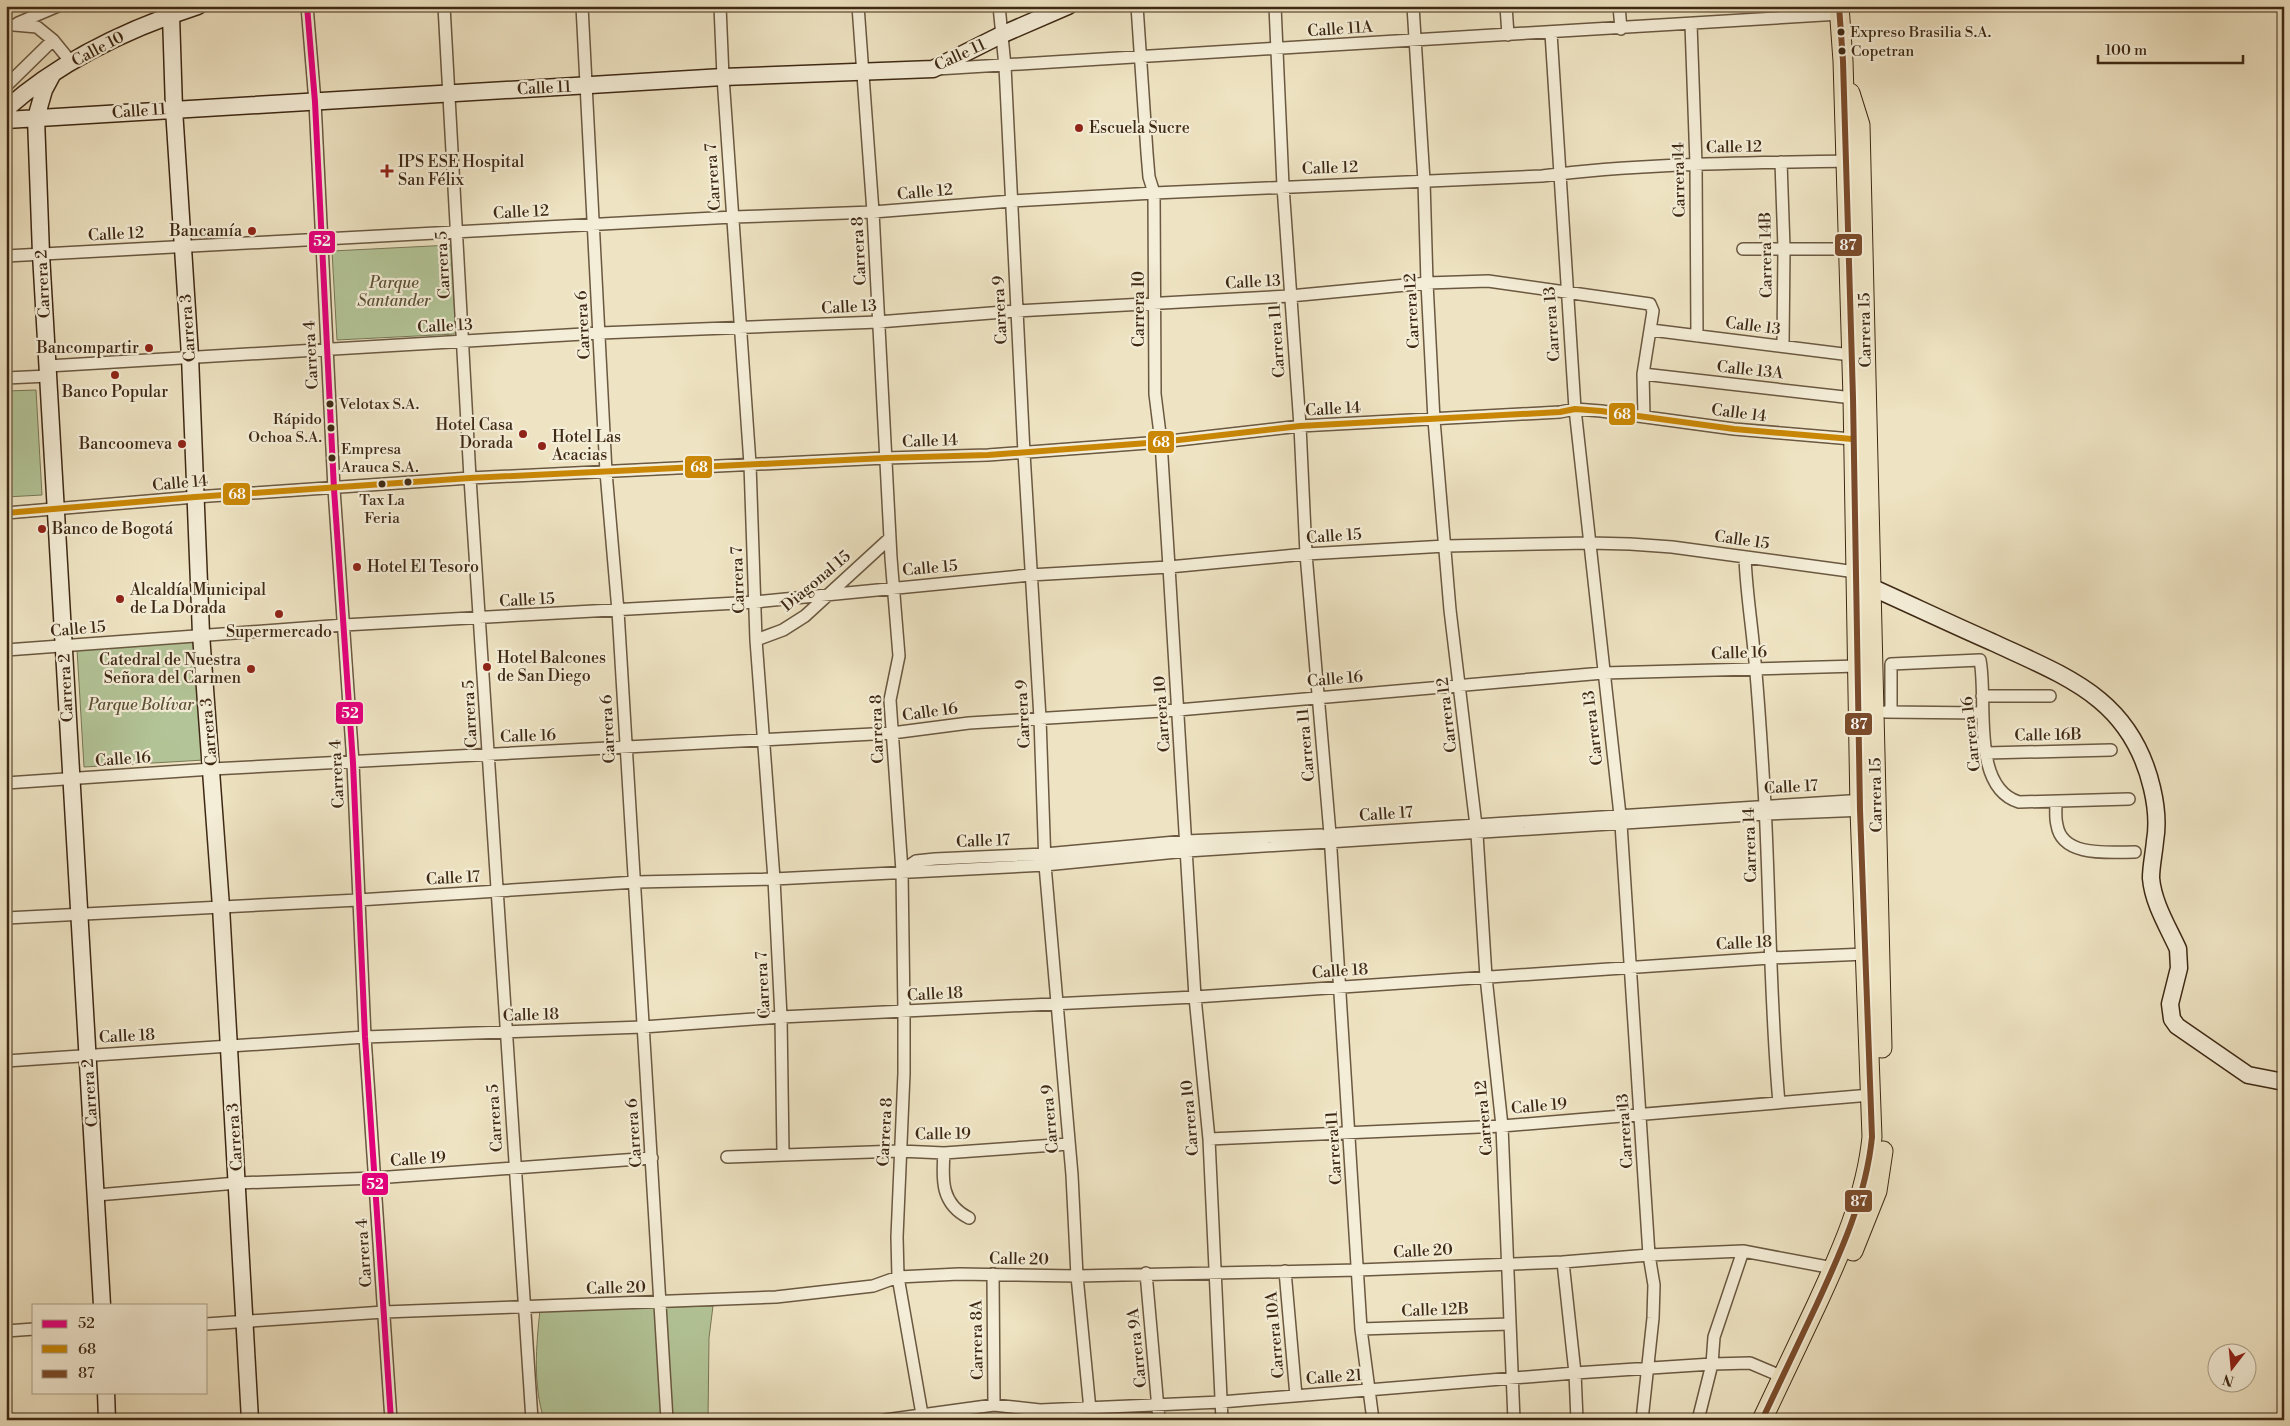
<svg xmlns="http://www.w3.org/2000/svg" width="2290" height="1426" viewBox="0 0 2290 1426" font-family="'Libre Bodoni',serif">
	<rect width="100%" height="100%" fill="#eee3c2"/>
	<filter id="stains"><feTurbulence type="fractalNoise" baseFrequency=".004" numOctaves="4"/><feColorMatrix values="0 0 0 0 .2 0 0 0 0 .09 0 0 0 0 .02 0 0 0 .5 -.17"/></filter>
	<radialGradient id="worn" r=".72"><stop offset=".6" stop-color="#630" stop-opacity="0"/><stop offset="1" stop-color="#630" stop-opacity=".3"/></radialGradient>
	<path fill="#b3c598" stroke="#787756" d="M451,245l5,89 -119,6 -5,-89z
		M36,390l6,105 -36,2v-106z
		M197,642l7,118 -120,7 -7,-118z
		M713,1306l-4,32 -1,82h-164c-11,-36 -8,-73 -4,-110z"/>
	<g fill="none" stroke-linecap="round" stroke-linejoin="round">
		<g stroke="#6a5840" stroke-width="14">
			<path id="street" d="M307,6l8,96 19,387 19,274 12,274 26,383
				M444,6l26,472 62,942
				M582,6l24,466 12,139 49,809
				M720,6l3,71 27,387 6,176 18,239 7,138 2,136
				M858,6l15,206 18,346 8,98 -9,44 12,171 2,141v61l-7,164 1,40 25,143
				M999,6l6,60 19,387 16,265 5,147 27,310 5,101 14,144
				M1137,6l10,147 2,24 5,16 1,201 6,48 8,125 26,430 14,142 13,281
				M1275,6l8,180 17,240 6,128 24,280 31,495 12,91
				M1413,6l11,175 3,102 7,137 16,190 27,224 9,143 16,149 12,294
				M1506,6l2,29
				M1619,6l2,23
				M18,23l40,-17
				M1691,24l5,140 1,172
				M14,25l23,2 16,13 18,22
				M1551,33l24,376 46,415 28,431 5,30 -1,33 -11,102
				M937,69l903,-55
				M6,86l47,-46
				M1781,162l3,86 -1,98
				M1743,249h105
				M6,256l727,-39 140,-5 139,-11 142,-8 388,-17c101,-13 202,-13 304,-15
				M1651,330l200,25
				M48,366l552,-33 278,-11 138,-11 274,-15 137,-13 61,-2 162,23 3,7 -10,63 1,43
				M1643,374l210,24
				M6,378l42,-2
				M6,513l189,-16 275,-19 416,-20 102,-3 173,-13 139,-16 260,-14 15,-3 26,2 133,18 118,10
				M1745,557c1,31 6,62 9,94 5,51 8,103 11,154 5,99 5,199 14,298
				M756,640l27,-10 22,-14 85,-78
				M6,650l338,-25 411,-23 275,-27 139,-8 137,-13 140,-8 143,-3 41,1 42,3 184,25
				M1982,696h68
				M1885,712l98,1
				M1891,712v-48l89,-4c8,40 -10,127 39,142l110,-3
				M1986,753l125,-3
				M6,783l206,-14 680,-36 77,-10 209,-13 425,-37 255,-7
				M2056,802c0,8 -1,16 1,23 5,33 54,27 78,27
				M1337,834l528,-34
				M903,870l13,-9 19,-2 110,-5 141,-13 135,-6
				M6,918l352,-18 278,-18 138,-3 271,-14 142,-14 578,-37 100,-4
				M6,1061l359,-24 278,-10 138,-10 414,-20 575,-39 96,-4
				M1209,1139l293,-13 369,-31
				M944,1153c-2,27 -3,51 25,65
				M727,1157l173,-6 44,2 125,-9
				M97,1195l140,-12 138,-5 277,-20
				M1563,1262l12,111 2,47
				M1285,1271l11,125
				M1146,1273l13,147
				M993,1274l1,131
				M206,1324l178,-12 392,-15 97,-11 25,-9 61,-3 118,2 281,-6 205,-8 86,-7 94,-4 90,17
				M1361,1329l148,-5
				M6,1331l28,-2
				M885,1420l109,-15 46,5 181,-8 354,-29 137,-9 38,-1 33,14
				M1698,1420l14,-56 2,-27 29,-86"/>
		</g>
		<g stroke="#3e2914" stroke-width="19">
			<path id="secondary" d="M171,15l3,94 16,247 11,278 20,273 29,513
				M52,75l-8,15 -8,28 5,136 61,1051
				M6,109c54,-48 124,-81 192,-103
				M6,120l717,-43 210,-8 68,-34 67,-29
				M1871,587c40,18 80,37 121,55 75,35 139,56 160,146 4,17 6,36 3,53 -1,12 -4,25 -4,37 2,25 17,49 27,71l1,19 -9,36 2,15 5,7 71,49 36,7
				M106,1392l1,28"/>
		</g>
		<g stroke="#3e2914" stroke-width="21">
			<path id="primary" d="M1850,93l10,32 22,923
				M1853,1251l24,-60 6,-40
				M1762,1420c18,-38 36,-76 54,-114 25,-54 50,-109 56,-169l-12,-327 -7,-412 -10,-337 -4,-55"/>
		</g>
		<use href="#street" stroke="#f4edd7" stroke-width="11"/>
		<use href="#secondary" stroke="#f4edd7" stroke-width="16"/>
		<use href="#primary" stroke="#eee3c2" stroke-width="19"/>
		<g stroke="#f4edd7" stroke-width="10">
			<path id="bus-1" d="M307,6l8,96 19,387 19,274 12,274 26,383"/>
		</g>
		<g stroke="#f4edd7" stroke-width="10">
			<path id="bus-2" d="M6,513l189,-16 275,-19 416,-20 102,-3 173,-13 139,-16 260,-14 15,-3 26,2 133,18 118,10"/>
		</g>
		<g stroke="#f4edd7" stroke-width="10">
			<path id="bus-3" d="M1762,1420c18,-38 36,-76 54,-114 25,-54 50,-109 56,-169l-12,-327 -7,-412 -10,-337 -4,-55"/>
		</g>
		<use href="#bus-1" stroke="#e5007d" stroke-width="6"/>
		<use href="#bus-2" stroke="#c98705" stroke-width="6"/>
		<use href="#bus-3" stroke="#7a4b2a" stroke-width="6"/>
	</g>
	<g fill="#3e2914" stroke="#f4edd7" stroke-width="2">
		<circle cx="1841" cy="32" r="4.5"/>
		<circle cx="1842" cy="51" r="4.5"/>
		<circle cx="330" cy="404" r="4.5"/>
		<circle cx="331" cy="428" r="4.5"/>
		<circle cx="332" cy="458" r="4.5"/>
		<circle cx="408" cy="482" r="4.5"/>
		<circle cx="382" cy="484" r="4.5"/>
	</g>
	<g fill="#8f2418" stroke="#f4edd7" stroke-width="2">
		<circle cx="1079" cy="128" r="5"/>
		<path d="M384.5 163.5h5v5h5v5h-5v5h-5v-5h-5v-5h5z"/>
		<circle cx="252" cy="231" r="5"/>
		<circle cx="149" cy="348" r="5"/>
		<circle cx="115" cy="375" r="5"/>
		<circle cx="523" cy="434" r="5"/>
		<circle cx="182" cy="444" r="5"/>
		<circle cx="542" cy="446" r="5"/>
		<circle cx="42" cy="529" r="5"/>
		<circle cx="357" cy="567" r="5"/>
		<circle cx="120" cy="599" r="5"/>
		<circle cx="279" cy="614" r="5"/>
		<circle cx="487" cy="667" r="5"/>
		<circle cx="251" cy="669" r="5"/>
	</g>
	<g text-anchor="middle" dominant-baseline="central" stroke-width="4.5" stroke-linejoin="round" paint-order="stroke">
		<g font-size="15" fill="#3e2914" stroke="#f4edd7" text-anchor="start">
			<text x="1850" y="32">Expreso Brasilia S.A.</text>
			<text x="1851" y="51">Copetran</text>
			<text x="339" y="404">Velotax S.A.</text>
			<text x="322" y="419" text-anchor="end">Rápido<tspan x="322" dy="18">Ochoa S.A.</tspan></text>
			<text x="341" y="449">Empresa<tspan x="341" dy="18">Arauca S.A.</tspan></text>
			<text x="382" y="500" text-anchor="middle">Tax La<tspan x="382" dy="18">Feria</tspan></text>
		</g>
		<g font-size="16" fill="#3e2914" stroke="#f4edd7">
			<text transform="translate(1340 29) rotate(-4)">Calle 11A</text>
			<text transform="translate(98 49) rotate(-28)">Calle 10</text>
			<text transform="translate(960 55) rotate(-25)">Calle 11</text>
			<text transform="translate(544 88) rotate(-3)">Calle 11</text>
			<text transform="translate(139 111) rotate(-4)">Calle 11</text>
			<text transform="translate(1734 147) rotate(-1)">Calle 12</text>
			<text transform="translate(1330 168) rotate(-2)">Calle 12</text>
			<text transform="translate(713 177) rotate(-94)">Carrera 7</text>
			<text transform="translate(1679 180) rotate(-91)">Carrera 14</text>
			<text transform="translate(925 192) rotate(-5)">Calle 12</text>
			<text transform="translate(521 212) rotate(-3)">Calle 12</text>
			<text transform="translate(116 234) rotate(-3)">Calle 12</text>
			<text transform="translate(859 251) rotate(-93)">Carrera 8</text>
			<text transform="translate(1766 255) rotate(-91)">Carrera 14B</text>
			<text transform="translate(443 265) rotate(-93)">Carrera 5</text>
			<text transform="translate(1253 282) rotate(-3)">Calle 13</text>
			<text transform="translate(43 284) rotate(-93)">Carrera 2</text>
			<text transform="translate(849 307) rotate(-3)">Calle 13</text>
			<text transform="translate(1139 309) rotate(-90)">Carrera 10</text>
			<text transform="translate(1000 310) rotate(-93)">Carrera 9</text>
			<text transform="translate(1412 311) rotate(-93)">Carrera 12</text>
			<text transform="translate(1552 324) rotate(-94)">Carrera 13</text>
			<text transform="translate(583 325) rotate(-93)">Carrera 6</text>
			<text transform="translate(445 326) rotate(-3)">Calle 13</text>
			<text transform="translate(1753 326) rotate(7)">Calle 13</text>
			<text transform="translate(188 328) rotate(-94)">Carrera 3</text>
			<text transform="translate(1865 330) rotate(-91)">Carrera 15</text>
			<text transform="translate(1277 341) rotate(-94)">Carrera 11</text>
			<text transform="translate(311 355) rotate(-93)">Carrera 4</text>
			<text transform="translate(1750 370) rotate(6)">Calle 13A</text>
			<text transform="translate(1333 409) rotate(-3)">Calle 14</text>
			<text transform="translate(1739 413) rotate(7)">Calle 14</text>
			<text transform="translate(930 441) rotate(-2)">Calle 14</text>
			<text transform="translate(180 483) rotate(-5)">Calle 14</text>
			<text transform="translate(1334 536) rotate(-4)">Calle 15</text>
			<text transform="translate(1742 540) rotate(8)">Calle 15</text>
			<text transform="translate(930 568) rotate(-5)">Calle 15</text>
			<text transform="translate(738 580) rotate(-92)">Carrera 7</text>
			<text transform="translate(816 581) rotate(-40)">Diagonal 15</text>
			<text transform="translate(527 600) rotate(-3)">Calle 15</text>
			<text transform="translate(78 629) rotate(-5)">Calle 15</text>
			<text transform="translate(1739 653) rotate(-2)">Calle 16</text>
			<text transform="translate(1335 679) rotate(-5)">Calle 16</text>
			<text transform="translate(66 688) rotate(-93)">Carrera 2</text>
			<text transform="translate(930 712) rotate(-8)">Calle 16</text>
			<text transform="translate(470 714) rotate(-93)">Carrera 5</text>
			<text transform="translate(1023 714) rotate(-93)">Carrera 9</text>
			<text transform="translate(1162 714) rotate(-94)">Carrera 10</text>
			<text transform="translate(1447 715) rotate(-97)">Carrera 12</text>
			<text transform="translate(1593 728) rotate(-97)">Carrera 13</text>
			<text transform="translate(608 729) rotate(-93)">Carrera 6</text>
			<text transform="translate(877 729) rotate(-92)">Carrera 8</text>
			<text transform="translate(209 732) rotate(-95)">Carrera 3</text>
			<text transform="translate(1971 734) rotate(-96)">Carrera 16</text>
			<text transform="translate(2048 735) rotate(-1)">Calle 16B</text>
			<text transform="translate(528 736) rotate(-2)">Calle 16</text>
			<text transform="translate(1306 745) rotate(-95)">Carrera 11</text>
			<text transform="translate(123 759) rotate(-4)">Calle 16</text>
			<text transform="translate(337 774) rotate(-93)">Carrera 4</text>
			<text transform="translate(1791 787) rotate(-3)">Calle 17</text>
			<text transform="translate(1876 795) rotate(-91)">Carrera 15</text>
			<text transform="translate(1386 814) rotate(-4)">Calle 17</text>
			<text transform="translate(983 841) rotate(-2)">Calle 17</text>
			<text transform="translate(1750 845) rotate(-92)">Carrera 14</text>
			<text transform="translate(453 878) rotate(-3)">Calle 17</text>
			<text transform="translate(1744 943) rotate(-3)">Calle 18</text>
			<text transform="translate(1340 971) rotate(-4)">Calle 18</text>
			<text transform="translate(763 985) rotate(-93)">Carrera 7</text>
			<text transform="translate(935 994) rotate(-3)">Calle 18</text>
			<text transform="translate(531 1015) rotate(-2)">Calle 18</text>
			<text transform="translate(127 1036) rotate(-3)">Calle 18</text>
			<text transform="translate(90 1093) rotate(-94)">Carrera 2</text>
			<text transform="translate(1539 1106) rotate(-5)">Calle 19</text>
			<text transform="translate(495 1118) rotate(-94)">Carrera 5</text>
			<text transform="translate(1190 1118) rotate(-95)">Carrera 10</text>
			<text transform="translate(1484 1118) rotate(-95)">Carrera 12</text>
			<text transform="translate(1050 1119) rotate(-95)">Carrera 9</text>
			<text transform="translate(1625 1131) rotate(-94)">Carrera 13</text>
			<text transform="translate(885 1132) rotate(-87)">Carrera 8</text>
			<text transform="translate(634 1133) rotate(-94)">Carrera 6</text>
			<text transform="translate(943 1134) rotate(-1)">Calle 19</text>
			<text transform="translate(235 1137) rotate(-94)">Carrera 3</text>
			<text transform="translate(1334 1148) rotate(-94)">Carrera 11</text>
			<text transform="translate(418 1159) rotate(-4)">Calle 19</text>
			<text transform="translate(1423 1251) rotate(-3)">Calle 20</text>
			<text transform="translate(364 1253) rotate(-94)">Carrera 4</text>
			<text transform="translate(1019 1259) rotate(1)">Calle 20</text>
			<text transform="translate(616 1288) rotate(-2)">Calle 20</text>
			<text transform="translate(1435 1310) rotate(-2)">Calle 12B</text>
			<text transform="translate(1275 1335) rotate(-95)">Carrera 10A</text>
			<text transform="translate(977 1340) rotate(-91)">Carrera 8A</text>
			<text transform="translate(1137 1348) rotate(-96)">Carrera 9A</text>
			<text transform="translate(1334 1377) rotate(-4)">Calle 21</text>
		</g>
		<g font-size="16" fill="#3e2914" stroke="#f4edd7" text-anchor="start">
			<text x="1089" y="128">Escuela Sucre</text>
			<text x="398" y="162">IPS ESE Hospital<tspan x="398" dy="18">San Félix</tspan></text>
			<text x="242" y="231" text-anchor="end">Bancamía</text>
			<text x="139" y="348" text-anchor="end">Bancompartir</text>
			<text x="115" y="392" text-anchor="middle">Banco Popular</text>
			<text x="513" y="425" text-anchor="end">Hotel Casa<tspan x="513" dy="18">Dorada</tspan></text>
			<text x="552" y="437">Hotel Las<tspan x="552" dy="18">Acacias</tspan></text>
			<text x="172" y="444" text-anchor="end">Bancoomeva</text>
			<text x="52" y="529">Banco de Bogotá</text>
			<text x="367" y="567">Hotel El Tesoro</text>
			<text x="130" y="590">Alcaldía Municipal<tspan x="130" dy="18">de La Dorada</tspan></text>
			<text x="279" y="632" text-anchor="middle">Supermercado</text>
			<text x="497" y="658">Hotel Balcones<tspan x="497" dy="18">de San Diego</tspan></text>
			<text x="241" y="660" text-anchor="end">Catedral de Nuestra<tspan x="241" dy="18">Señora del Carmen</tspan></text>
		</g>
		<g font-size="16" font-style="italic" fill="#5b5035" stroke="#f4edd7">
			<text x="394" y="283">Parque<tspan x="394" dy="18">Santander</tspan></text>
			<text x="141" y="705">Parque Bolívar</text>
		</g>
	</g>
	<g stroke="#f4edd7" stroke-width="2">
		<rect x="308" y="230" width="28" height="24" rx="5" fill="#e5007d"/>
		<rect x="1834" y="233" width="29" height="24" rx="5" fill="#7a4b2a"/>
		<rect x="1608" y="402" width="28" height="24" rx="5" fill="#c98705"/>
		<rect x="1147" y="430" width="28" height="24" rx="5" fill="#c98705"/>
		<rect x="684" y="455" width="29" height="24" rx="5" fill="#c98705"/>
		<rect x="222" y="482" width="29" height="24" rx="5" fill="#c98705"/>
		<rect x="335" y="701" width="29" height="24" rx="5" fill="#e5007d"/>
		<rect x="1844" y="712" width="29" height="24" rx="5" fill="#7a4b2a"/>
		<rect x="361" y="1172" width="28" height="24" rx="5" fill="#e5007d"/>
		<rect x="1844" y="1189" width="29" height="24" rx="5" fill="#7a4b2a"/>
	</g>
	<g font-size="14" text-anchor="middle" font-weight="bold" fill="#fff">
		<text x="322" y="246">52</text>
		<text x="1848" y="250">87</text>
		<text x="1622" y="419">68</text>
		<text x="1161" y="447">68</text>
		<text x="699" y="472">68</text>
		<text x="237" y="499">68</text>
		<text x="350" y="718">52</text>
		<text x="1859" y="729">87</text>
		<text x="375" y="1189">52</text>
		<text x="1859" y="1206">87</text>
	</g>
	<rect width="2290" height="1426" fill="none" stroke="#eee3c2" stroke-width="25"/>
	<rect x="8" y="8" width="2275" height="1411" fill="none" stroke="#3e2914" stroke-width="2.5"/>
	<rect x="12" y="12" width="2265" height="1401" fill="none" stroke="#3e2914"/>
	<rect x="32" y="1304" width="175" height="90" fill="#f4edd7" stroke="#ab9f89"/>
	<rect x="42" y="1320" width="25" height="8" fill="#e5007d" stroke="#ab9f89"/>
	<text x="78" y="1328" font-size="15" fill="#3e2914">52</text>
	<rect x="42" y="1345" width="25" height="8" fill="#c98705" stroke="#ab9f89"/>
	<text x="78" y="1354" font-size="15" fill="#3e2914">68</text>
	<rect x="42" y="1370" width="25" height="8" fill="#7a4b2a" stroke="#ab9f89"/>
	<text x="78" y="1378" font-size="15" fill="#3e2914">87</text>
	<g transform="translate(2232 1368) rotate(196)"><circle r="24" fill="#f4edd7" stroke="#ab9f89"/>
	<path d="M0-4L9 19L0 12L-9 19Z" fill="#8f2418"/>
	<text y="-8" font-size="14" font-weight="bold" text-anchor="middle" fill="#3e2914">N</text>
	</g>
	<path d="M2098 55v8h145v-8" fill="none" stroke="#3e2914" stroke-width="2.5"/>
	<text x="2105" y="55" font-size="15" fill="#3e2914" stroke="#f4edd7" stroke-width="4" paint-order="stroke">100 m</text>
	<rect width="100%" height="100%" filter="url(#stains)"/>
	<rect width="100%" height="100%" fill="url(#worn)"/>
</svg>
